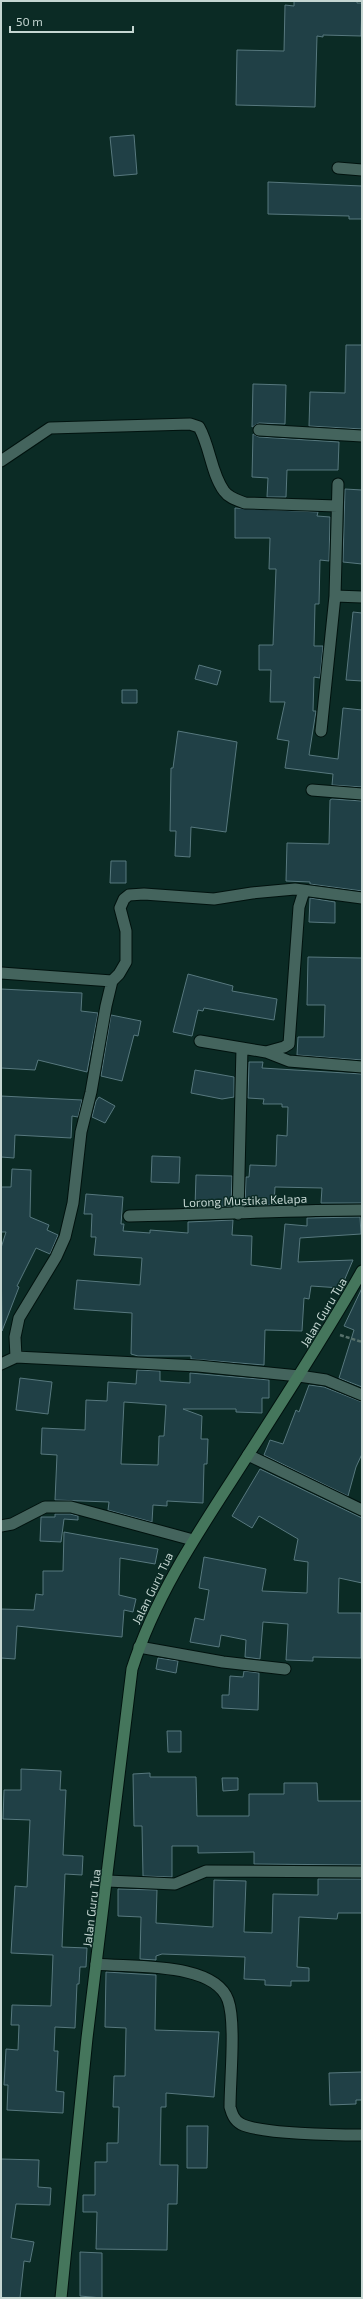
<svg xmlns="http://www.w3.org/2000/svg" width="363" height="2299" viewBox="0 0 363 2299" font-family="'Exo 2',sans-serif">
	<rect width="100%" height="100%" fill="#0b2b25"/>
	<path fill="#204046" stroke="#57787e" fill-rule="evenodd" d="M294,1h63v2h5l-1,33 -38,-1v2l-6,-1 -2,71 -79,-2 1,-55 47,1 1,-46 9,1z
		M134,135l3,39 -23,2 -4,-39z
		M268,182l94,4v33h-13v-3l-81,-2z
		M346,345h16v84l-53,-3 1,-34 35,1z
		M253,384l33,1 -1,39 -26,-1 -7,4z
		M253,434l6,3 80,5 -1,28h-51l-1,27h-19l1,-19 -16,-1z
		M345,489l17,1v74l-19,-2z
		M235,508l83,4 -1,4 13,1 -1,44 -9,-1 -1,44h-4l-1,42h9l-3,32 -6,-1 -1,34h3l-7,44 29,4 5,-51 19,2v77l-30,-2 1,-11 -48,-6 4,-27 -12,-2 8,-37h-15l1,-32h-12v-25h14l3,-76h-7l1,-31h-35z
		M353,612l9,1v68l-16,-1z
		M199,665l22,6 -4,14 -22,-6z
		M122,690h15v13h-15z
		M178,731l59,11 -11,90 -35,-5 -1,30 -15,-1 1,-25h-6l1,-63h2z
		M332,799l30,2v90l-52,-7v-2l-24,-1 1,-38 42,1 1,-44z
		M111,861h15v22h-16z
		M310,898l25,4v21l-26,-1z
		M308,957l54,1v102l-65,-5 1,-18h26l1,-32h-18z
		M188,974l45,12 -1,5 45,8 -3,21 -70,-12 -1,3 -5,-1 -6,26 -19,-4z
		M1,989l81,4 -1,18 17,2 -11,59 -49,-12 -3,10 -34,-2z
		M111,1015l30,6 -3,15 -4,-1 -12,46 -21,-5z
		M249,1062h14l-1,6 100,6v129h-41l1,-15 -47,-1 -1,18 -29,1 1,-29h3l1,-12 26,1 1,-31 10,1 1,-29h-6v-3h-19l1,-5 -16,-1z
		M195,1070l39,7v20l-12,2 -31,-6z
		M1,1096l81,4 -4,17 -6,-1 -1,22 -56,-3 -1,23 -13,-1z
		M99,1097l16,9 -10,17 -13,-6 4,-16z
		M152,1156l28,1 -1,26 -28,-1z
		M12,1169l19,1 -1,47 19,8 -2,5 11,5 -8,19 -14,-6 -19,38 2,1 -17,44 -1,-83 5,-16h-5v-45h10z
		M196,1175l36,1 -1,30 -36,1z
		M86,1194l37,3 -2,27h3l-1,7 27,2v-3l38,3v-11l45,-2 -1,15 20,1 -1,29 30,4 4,-45 22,2v-8l53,-1 1,17 -61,4 -2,24 55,-2 -12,28 -30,-2 -2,13 -5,-1 -2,33 -37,-1 -1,35 -73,-6v-3h-53l-7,-2 1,-41 -58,-4 3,-29 63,5 2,-27 -48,-3 2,-18h-5l1,-23h-8z
		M362,1288v99l-23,-9 15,-48 -10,-4z
		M137,1370l23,1v10l30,2v-10l79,7v18h-7v15l-26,-1v-3h-53l19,7 -1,23h7l-1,25h-3l-1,39 -36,-2v5l-14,-1 -1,17 -44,-12 1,-8 -54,-2 2,-45 -16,-1 1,-26 43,2 1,-30 21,1 1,-19 28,2zM124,1402l42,3 -2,31h-5l-1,29 -37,-1z
		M20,1378l32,4 -4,32 -32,-4z
		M309,1385l15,2 38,15v52l-6,13 -8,29 -84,-41 6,-15 13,4 13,-34 3,2z
		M260,1469l102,49v65l-23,-5 -1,35h23v45l-48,-1v4l-27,-1 2,-36 -25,-2 -3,37 -15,-2 1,-17 -25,-5 -2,12 -29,-5 5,-24 9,2 5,-30 -10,-2 5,-31 62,12 -4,22 45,2 1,-31 -14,-2 4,-21 -39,-23 -7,12 -20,-12z
		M55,1514h15l8,2v4l-14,-1 -3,23 -21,-1 1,-24h14z
		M64,1532l94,17 -3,15 -35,-6 -1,37 17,4 -3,13 -9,-2 -2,27 -105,-11 -2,33 -14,-1v-49l33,1 2,-16 7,1v-24h20z
		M158,1658l20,3 -2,12 -20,-4z
		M244,1671l15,2 -1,37 -36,-2v-13h7l1,-19 13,1z
		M167,1731h14v21h-13z
		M21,1769l40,2 -1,19h6l-3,65 20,1 -1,19 -17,-1 -3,73 25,1 -1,19h-6l-1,17h-2l-2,44 -20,-1 -1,24h4l-2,40 8,1 -1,21 -56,-3 1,-25h-4l2,-36 12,1 1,-25h-8l1,-20 39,1 2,-51 -42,-2 4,-67 12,1 3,-67 -27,-1 1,-29h17z
		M150,1773v4h46l1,39h52v-22h35v-11h33l1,18h44v64l-108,-1v-12l-56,1v-7h-26v31l-29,-1 -1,-50h-8l-1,-52z
		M222,1778h16v12l-15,1z
		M318,1879h44v34h-24l-1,6 -38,-2 -2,50 12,1v13h-18v5l-26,-1v-5l-21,-1 1,-22 -83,-3 -6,2v4l-16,-1 1,-42 -23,-1v-27l39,1 -1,33 57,4 1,-47 32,1 -2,51 28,1 1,-39 45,1z
		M106,1972l50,3 -1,55 64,2 -5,65 -48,-4v14h-5l-1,58h18l-1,39h-9l-1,46 -71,-1 1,-37h-14v-17h12v-33h12v-19h11l1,-36h-6l1,-31h11l1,-48 -21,-1z
		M362,2072v28h-6v4l-26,1 -1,-32z
		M187,2126h21l-1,42h-20z
		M1,2159l38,1 -1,27 13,1 -1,17 -34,-1 -5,34 23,4 -4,20 -6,-1 -4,37h-19z
		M80,2252l22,1v45l-22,-2z"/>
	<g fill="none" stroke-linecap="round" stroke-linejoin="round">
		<g stroke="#00120e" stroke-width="13">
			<path id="minor" d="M338,168l24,2
				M259,430l103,6
				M1,461l49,-33 140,-4 9,3c11,19 12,46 25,64 5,7 13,9 21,12l92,3
				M338,484l-3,112 27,1
				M321,731l14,-135
				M312,790l50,4
				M1,973l111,8
				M200,1041l66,11 23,9 73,6
				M266,1052l18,-5 5,-3 10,-137 5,-16
				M238,1214l4,-166
				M129,1216c78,-1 155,-6 233,-6
				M16,1357l-1,-20 4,-19 37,-61 9,-20 8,-34 8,-71 10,-40 15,-86 6,-25 7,-7 7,-12v-31l-6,-23 4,-9 5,-4 15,-1 70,5 38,-6 43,-4 67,9
				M1,1364l15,-7 182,9 101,10 27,4 36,15
				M248,1455l114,55
				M1,1526l11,-2 33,-17h26l122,33
				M139,1647l84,15 62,7
				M107,1881l68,3 31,-13 156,1
				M96,1964c35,4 118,-3 132,36 8,22 2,80 2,107 2,7 4,13 11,17 20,10 96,11 121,11"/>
		</g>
		<g stroke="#00120e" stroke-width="13">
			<path id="secondary" d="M61,2298l26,-260 45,-369c22,-69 61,-129 100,-189 44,-69 89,-137 130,-209"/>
		</g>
		<path stroke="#56706b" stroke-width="2.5" stroke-dasharray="4 2" stroke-linecap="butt" d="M340,1335l22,7"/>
		<use href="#minor" stroke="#44645d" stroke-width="11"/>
		<use href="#secondary" stroke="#45765c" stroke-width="11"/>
	</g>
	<g text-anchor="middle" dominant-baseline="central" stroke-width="3" stroke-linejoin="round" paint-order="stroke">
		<g font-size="12" fill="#c5d6d2" stroke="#0b2b25">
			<text transform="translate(245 1200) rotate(-2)">Lorong Mustika Kelapa</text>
			<text transform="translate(323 1312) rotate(-59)">Jalan Guru Tua</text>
			<text transform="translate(152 1588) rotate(-64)">Jalan Guru Tua</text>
			<text transform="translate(91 1908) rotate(-83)">Jalan Guru Tua</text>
		</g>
	</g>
	<rect width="363" height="2299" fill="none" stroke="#c5d6d2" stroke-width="4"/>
	<path d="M10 26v6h123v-6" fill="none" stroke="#c5d6d2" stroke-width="2"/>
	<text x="16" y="26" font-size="12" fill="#c5d6d2" stroke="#0b2b25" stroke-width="3" paint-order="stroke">50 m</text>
</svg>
